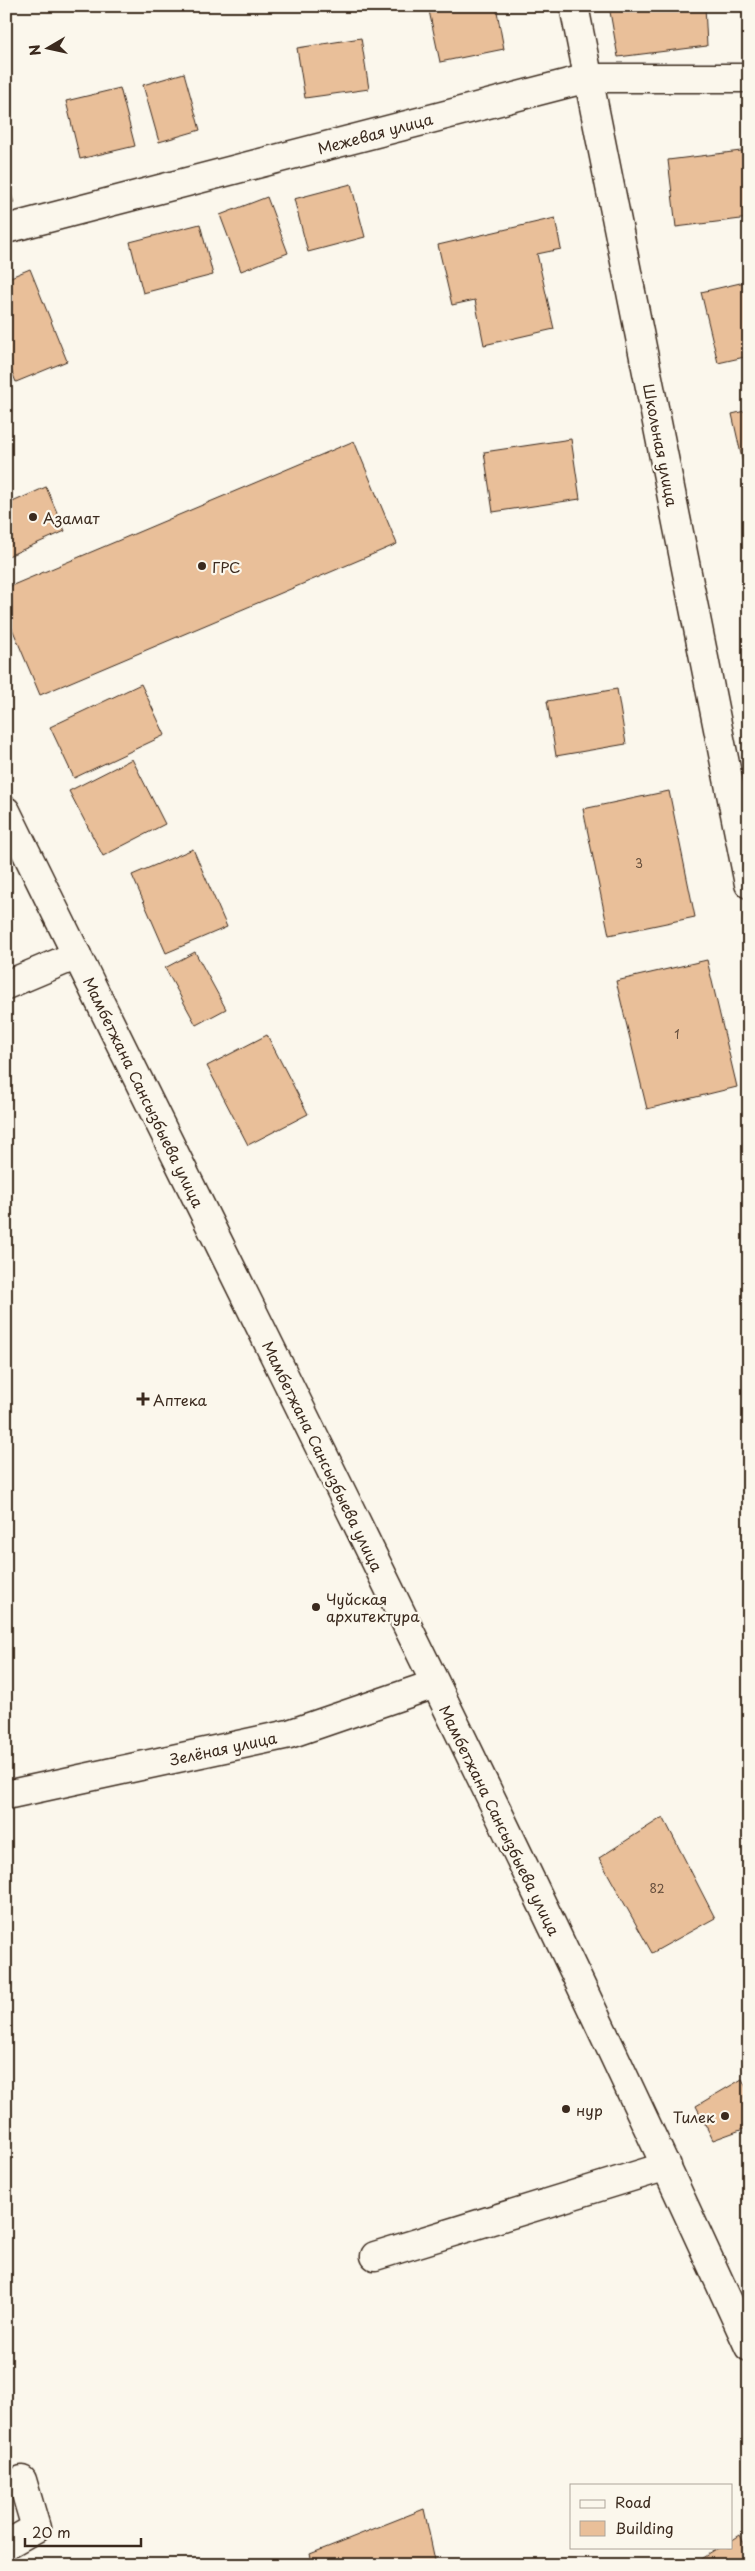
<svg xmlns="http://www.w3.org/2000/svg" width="755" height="2571" viewBox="0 0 755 2571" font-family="'Playpen Sans',sans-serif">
	<rect width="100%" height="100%" fill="#fbf7ec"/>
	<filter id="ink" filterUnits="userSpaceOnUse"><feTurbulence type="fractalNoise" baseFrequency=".02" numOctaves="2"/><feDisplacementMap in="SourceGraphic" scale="10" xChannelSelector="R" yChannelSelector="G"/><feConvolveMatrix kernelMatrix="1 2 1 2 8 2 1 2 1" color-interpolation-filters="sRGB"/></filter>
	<g filter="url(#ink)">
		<path fill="#e9bf99" stroke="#3b2a1e" d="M428,6h68l8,43 -64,13z
			M609,6h96l2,40 -89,11z
			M361,38l8,51 -64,9 -8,-50z
			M184,73l16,57 -41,12 -16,-57z
			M120,88l15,58 -55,13 -14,-58z
			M749,150v68l-73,9 -8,-67z
			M6,177l8,26 -8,2z
			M351,184l14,53 -57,15 -14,-53z
			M267,197l21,56 -47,18 -21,-56z
			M555,218l6,31 -24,5 17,75 -70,16 -9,-45 -23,5 -14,-60z
			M200,224l13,51 -70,18 -13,-51z
			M30,269l37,92 -51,21 -10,-24v-79z
			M749,281v75l-31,7 -17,-71z
			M749,410v80l-17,-76z
			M571,439l9,60 -87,13 -9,-60z
			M354,441l43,103 -357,151 -34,-81v-26z
			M46,487l19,44 -59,26v-56l2,3z
			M141,684l24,51 -91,43 -24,-51z
			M617,689l9,55 -70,12 -9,-55z
			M132,759l33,65 -62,32 -34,-65z
			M669,791l26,126 -86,18 -26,-126z
			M193,849l34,78 -61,26 -34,-78z
			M195,952l31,57 -30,16 -31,-57z
			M707,960l30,127 -90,22 -31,-128z
			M267,1035l41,79 -60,31 -41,-79z
			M663,1817l52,101 -63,35 -53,-95z
			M742,2079l7,14v34l-36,13 -17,-34z
			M424,2509l12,56h-123l-3,-11z
			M740,2535l9,18v12h-58l29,-18h11v-6z"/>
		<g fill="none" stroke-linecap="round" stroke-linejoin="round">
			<g stroke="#3b2a1e" stroke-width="31">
				<path id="minor" d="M574,6l175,878
					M6,229l582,-151h161
					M6,985l71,-30
					M6,1795l283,-61 146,-50
					M375,2256l292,-90
					M6,2545l30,-17 -14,-48"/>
			</g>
			<g stroke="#3b2a1e" stroke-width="31">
				<path id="major" d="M6,811c250,511 508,1018 743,1536"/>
			</g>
			<use href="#minor" stroke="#fbf7ec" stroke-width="28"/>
			<use href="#major" stroke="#fbf7ec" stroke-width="28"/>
		</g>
	</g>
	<g fill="#3b2a1e" stroke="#fbf7ec" stroke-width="2">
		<circle cx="33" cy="517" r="5"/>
		<circle cx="202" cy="566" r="5"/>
		<path d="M140.5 1391.5h5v5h5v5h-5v5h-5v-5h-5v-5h5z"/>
		<circle cx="316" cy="1607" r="5"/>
		<circle cx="566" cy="2109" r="5"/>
		<circle cx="725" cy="2116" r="5"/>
	</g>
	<g text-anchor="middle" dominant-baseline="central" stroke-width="4.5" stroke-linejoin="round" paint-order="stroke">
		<g font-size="12" fill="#664f3d">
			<text x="639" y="863">3</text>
			<text x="677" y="1034">1</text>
			<text x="657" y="1888">82</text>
		</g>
		<g font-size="15" fill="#3b2a1e" stroke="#fbf7ec">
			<text transform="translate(375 133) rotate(-15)">Межевая улица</text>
			<text transform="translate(661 445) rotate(79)">Школьная улица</text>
			<text transform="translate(144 1092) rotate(64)">Мамбетжана Сансызбыева улица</text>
			<text transform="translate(323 1456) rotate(64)">Мамбетжана Сансызбыева улица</text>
			<text transform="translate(223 1748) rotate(-12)">Зелёная улица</text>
			<text transform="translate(500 1820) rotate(64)">Мамбетжана Сансызбыева улица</text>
		</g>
		<g font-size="15" fill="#3b2a1e" stroke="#fbf7ec" text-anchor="start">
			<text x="43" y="517">Азамат</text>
			<text x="212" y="566">ГРС</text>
			<text x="153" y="1399">Аптека</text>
			<text x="326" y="1598">Чуйская<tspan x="326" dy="17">архитектура</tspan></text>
			<text x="576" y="2109">нур</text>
			<text x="715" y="2116" text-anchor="end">Тилек</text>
		</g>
	</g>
	<rect width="755" height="2571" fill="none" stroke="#fbf7ec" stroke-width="25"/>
	<rect x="12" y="12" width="730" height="2546" fill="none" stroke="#3b2a1e" stroke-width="2" filter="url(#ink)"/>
	<rect x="570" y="2484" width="162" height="65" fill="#fbf7ec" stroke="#aea59a"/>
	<rect x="580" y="2500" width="25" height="8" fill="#fbf7ec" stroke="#aea59a"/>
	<text x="615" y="2508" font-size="15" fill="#3b2a1e">Road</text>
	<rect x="580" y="2521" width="25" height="15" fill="#e9bf99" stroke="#aea59a"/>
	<text x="615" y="2534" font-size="15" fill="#3b2a1e">Building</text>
	<g transform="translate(48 48) rotate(261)" stroke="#fbf7ec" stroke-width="4" paint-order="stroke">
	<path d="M0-4L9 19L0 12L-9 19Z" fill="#3b2a1e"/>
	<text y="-8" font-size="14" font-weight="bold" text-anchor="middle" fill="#3b2a1e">N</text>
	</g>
	<path d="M25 2538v8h116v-8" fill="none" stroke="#3b2a1e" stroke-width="2.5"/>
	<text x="32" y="2538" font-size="15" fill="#3b2a1e" stroke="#fbf7ec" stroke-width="4" paint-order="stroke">20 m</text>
</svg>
